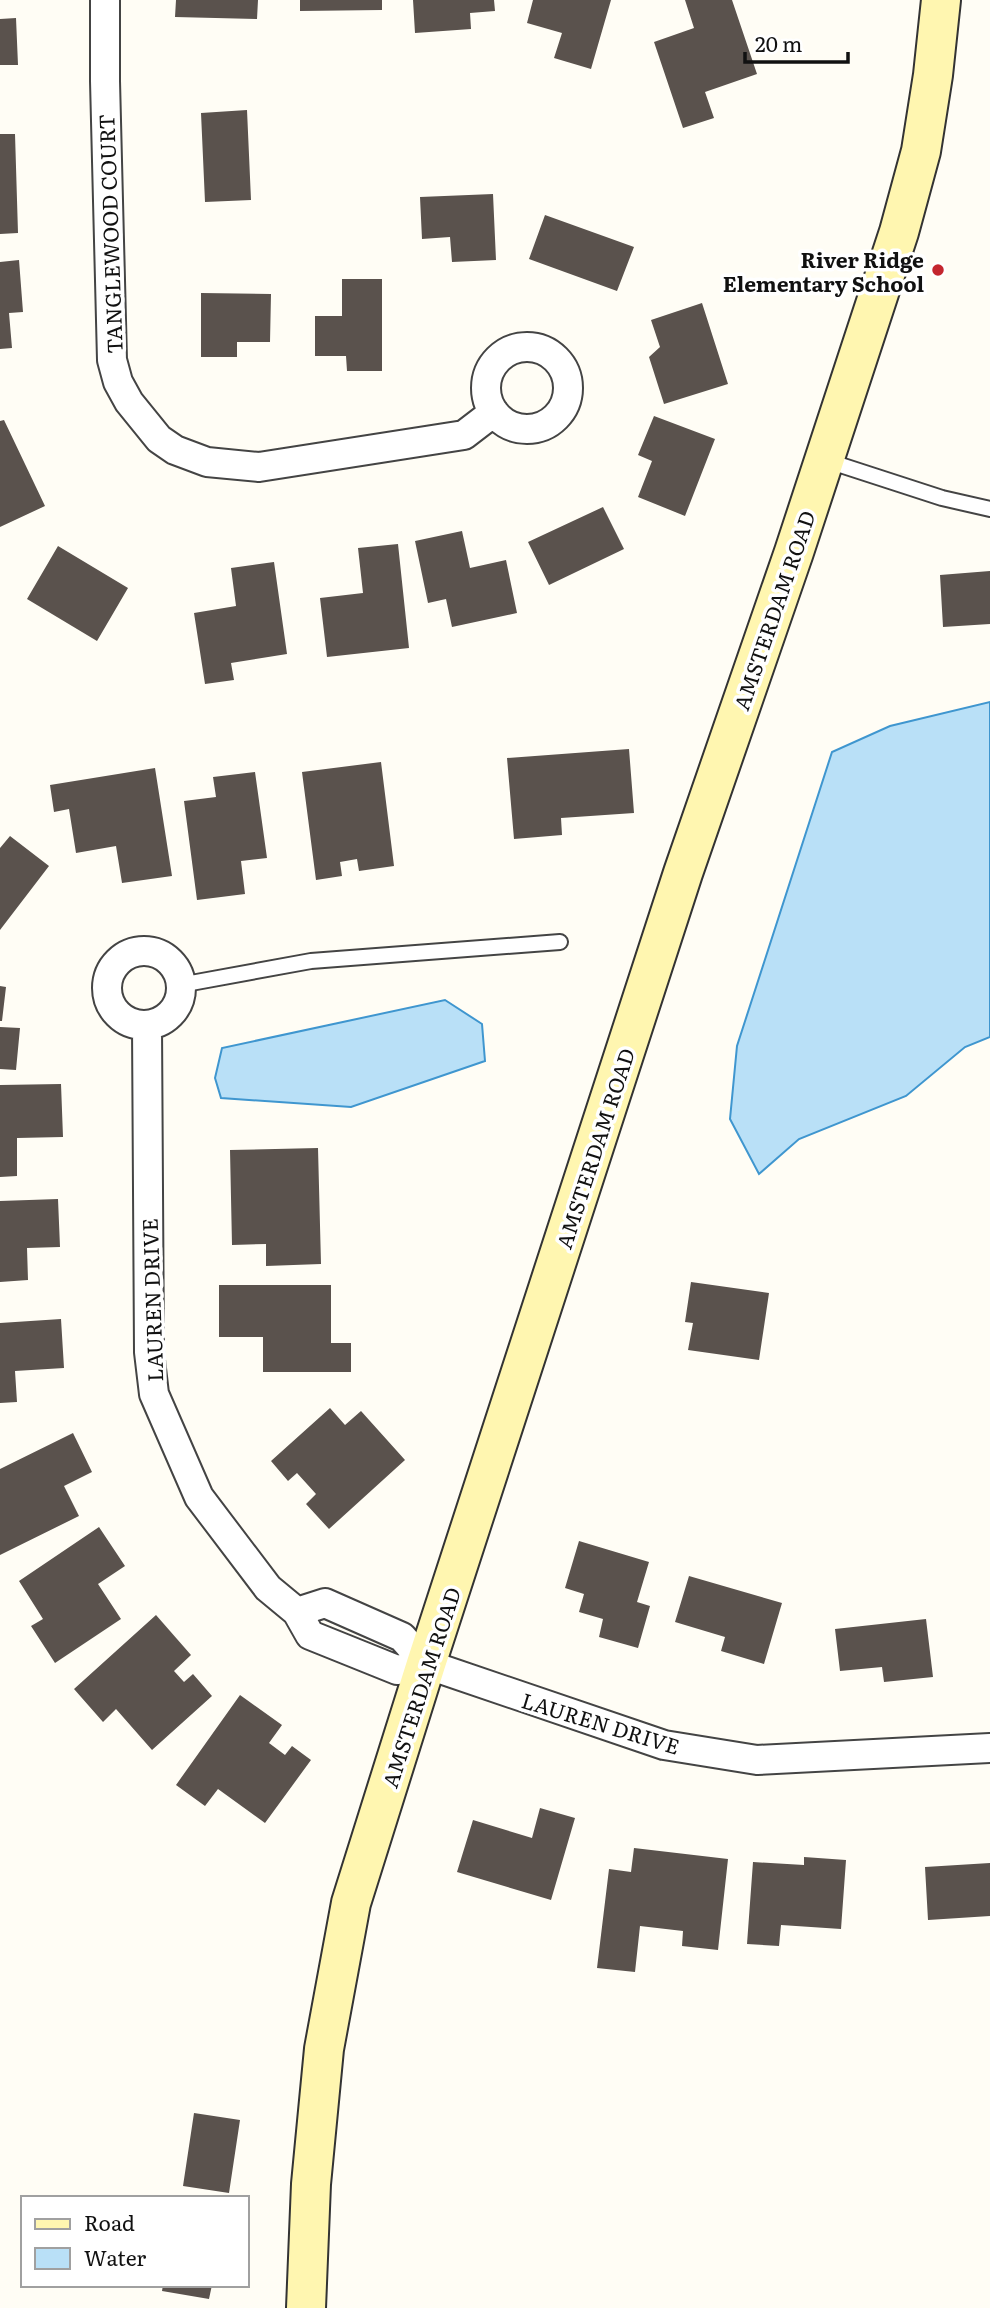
<svg xmlns="http://www.w3.org/2000/svg" width="990" height="2308" viewBox="0 0 990 2308" font-family="Literata,serif">
	<rect width="100%" height="100%" fill="#fffdf5"/>
	<path fill="#b9e0f7" stroke="#3f96cf" stroke-width="2" d="M990,702v335l-25,10 -59,49 -107,43 -40,35 -29,-55 7,-73 95,-294 58,-26z
		M445,1000l37,24 3,37 -134,46 -130,-9 -6,-20 7,-30z"/>
	<path fill="#5a524d" d="M176,0h82l-1,19 -82,-2z
		M300,0h82v10l-82,1z
		M413,0h81l1,11 -25,2 1,16 -56,4z
		M533,0h78l-20,69 -37,-11 8,-25 -35,-10z
		M685,0h47l25,74 -52,18 9,26 -31,10 -29,-86 40,-14z
		M16,18l2,47h-18v-46z
		M247,110l4,90 -46,2 -4,-89z
		M0,134h15l3,99 -18,1z
		M493,194l3,66 -44,2 -2,-25 -28,2 -2,-42z
		M545,215l89,32 -17,44 -88,-32z
		M19,260l4,52 -14,1 3,35 -12,1v-87z
		M342,279h40v92h-35l-1,-15h-31v-40h27z
		M201,293l70,1 -1,48h-33v15h-36z
		M702,303l26,81 -64,20 -15,-47 11,-10 -9,-27z
		M654,416l61,23 -30,77 -47,-19 14,-36 -14,-6z
		M4,420l41,86 -45,21v-106z
		M603,507l21,42 -75,36 -21,-43z
		M462,531l8,37 36,-8 11,53 -65,14 -6,-28 -18,4 -13,-62z
		M398,544l11,104 -82,9 -7,-59 43,-5 -5,-45z
		M58,546l70,42 -31,53 -70,-42z
		M274,562l13,92 -56,9 3,17 -29,4 -11,-71 42,-7 -5,-38z
		M990,571v53l-47,3 -3,-52z
		M629,749l5,64 -73,5 1,17 -48,4 -7,-81z
		M381,762l13,104 -35,5 -2,-12 -17,3 2,14 -26,4 -14,-108z
		M155,768l17,108 -50,7 -6,-37 -40,7 -7,-44 -15,3 -4,-27z
		M255,772l12,86 -26,3 4,33 -48,6 -13,-99 32,-4 -3,-20z
		M10,836l39,30 -49,64v-82z
		M0,986l6,1 -4,34h-2z
		M0,1027l20,1 -4,42 -16,-1z
		M61,1084l2,53 -46,1v38l-17,1v-92z
		M318,1148l3,116 -55,2v-22l-34,1 -2,-95z
		M58,1199l2,48 -33,1 1,32 -28,2v-81z
		M691,1282l78,11 -10,67 -71,-10 5,-27 -8,-1z
		M219,1285h112v58h20v29h-88v-35h-44z
		M61,1319l3,49 -49,3 2,31 -17,1v-80z
		M330,1408l15,17 16,-14 44,49 -76,69 -23,-25 10,-10 -19,-21 -9,8 -17,-20z
		M73,1433l19,39 -28,14 15,30 -79,39v-86z
		M99,1527l26,39 -27,18 23,35 -66,44 -24,-37 12,-7 -24,-38z
		M579,1541l70,21 -12,40 13,4 -12,42 -39,-11 4,-18 -24,-7 5,-18 -19,-6z
		M689,1576l93,27 -18,61 -43,-13 4,-14 -50,-15z
		M156,1615l35,40 -17,16 10,11 9,-8 19,22 -60,54 -36,-41 -13,13 -29,-33z
		M926,1619l7,58 -49,5 -2,-15 -42,4 -5,-42z
		M240,1695l42,30 -13,18 16,12 7,-9 19,14 -46,63 -47,-34 -13,17 -29,-21z
		M540,1808l35,10 -24,82 -94,-28 16,-52 59,18z
		M634,1848l94,11 -10,91 -36,-4 1,-15 -43,-5 -5,46 -38,-4 12,-99 22,3z
		M804,1857l42,3 -5,69 -60,-4 -2,21 -32,-2 6,-82 51,3z
		M990,1863v53l-62,4 -3,-53z
		M194,2113l46,7 -11,73 -46,-7z
		M163,2285h49l-3,14 -47,-8z"/>
	<g fill="none" stroke-linecap="round" stroke-linejoin="round">
		<g stroke="#444" stroke-width="18">
			<path id="service" d="M825,460l117,38 48,11
				M180,985l131,-24 249,-19"/>
		</g>
		<g stroke="#444" stroke-width="32">
			<path id="minor" d="M105,0v81l7,279 6,22 11,20 30,37 16,11 32,12 52,5 205,-32 30,-23
				M486 388a41 41 0 1 1 82 0a41 41 0 1 1-82 0Z
				M107 988a37 37 0 1 1 74 0a37 37 0 1 1-74 0Z
				M147,1026l2,326 5,42 45,103 69,91 29,24 13,23 87,35 29,-6 238,81 93,15 233,-12
				M297,1612l28,-9 77,34 24,27"/>
		</g>
		<g stroke="#333" stroke-width="42">
			<path id="secondary" d="M306,2308l5,-124 13,-135 27,-146 75,-239 257,-791 111,-321 105,-320 22,-81 12,-76 8,-75"/>
		</g>
		<use href="#service" stroke="#fff" stroke-width="14"/>
		<use href="#minor" stroke="#fff" stroke-width="28"/>
		<use href="#secondary" stroke="#fff6b0" stroke-width="38"/>
	</g>
	<circle fill="#c4262e" stroke="#fff" stroke-width="2.5" cx="938" cy="270" r="7"/>
	<g text-anchor="middle" dominant-baseline="central" stroke-width="7" stroke-linejoin="round" paint-order="stroke">
		<g font-size="21" fill="#111" stroke="#fff">
			<text transform="translate(109 234) rotate(-92)">TANGLEWOOD COURT</text>
			<text transform="translate(773 610) rotate(-71)">AMSTERDAM ROAD</text>
			<text transform="translate(594 1148) rotate(-72)">AMSTERDAM ROAD</text>
			<text transform="translate(151 1300) rotate(-92)">LAUREN DRIVE</text>
			<text transform="translate(420 1687) rotate(-72)">AMSTERDAM ROAD</text>
			<text transform="translate(601 1722) rotate(17)">LAUREN DRIVE</text>
		</g>
		<g font-size="21" font-weight="bold" fill="#111" stroke="#fff" text-anchor="end">
			<text x="924" y="258">River Ridge<tspan x="924" dy="24">Elementary School</tspan></text>
		</g>
	</g>
	<rect x="21" y="2196" width="228" height="91" fill="#ffffff" stroke="#a0a0a0" stroke-width="2"/>
	<rect x="35" y="2219" width="35" height="10" fill="#fff6b0" stroke="#a0a0a0" stroke-width="2"/>
	<text x="84" y="2231" font-size="21" fill="#111111">Road</text>
	<rect x="35" y="2248" width="35" height="21" fill="#b9e0f7" stroke="#a0a0a0" stroke-width="2"/>
	<text x="84" y="2266" font-size="21" fill="#111111">Water</text>
	<path d="M745 52v10h103v-10" fill="none" stroke="#111111" stroke-width="3.5"/>
	<text x="755" y="52" font-size="21" fill="#111111" stroke="#ffffff" stroke-width="5" paint-order="stroke">20 m</text>
</svg>
